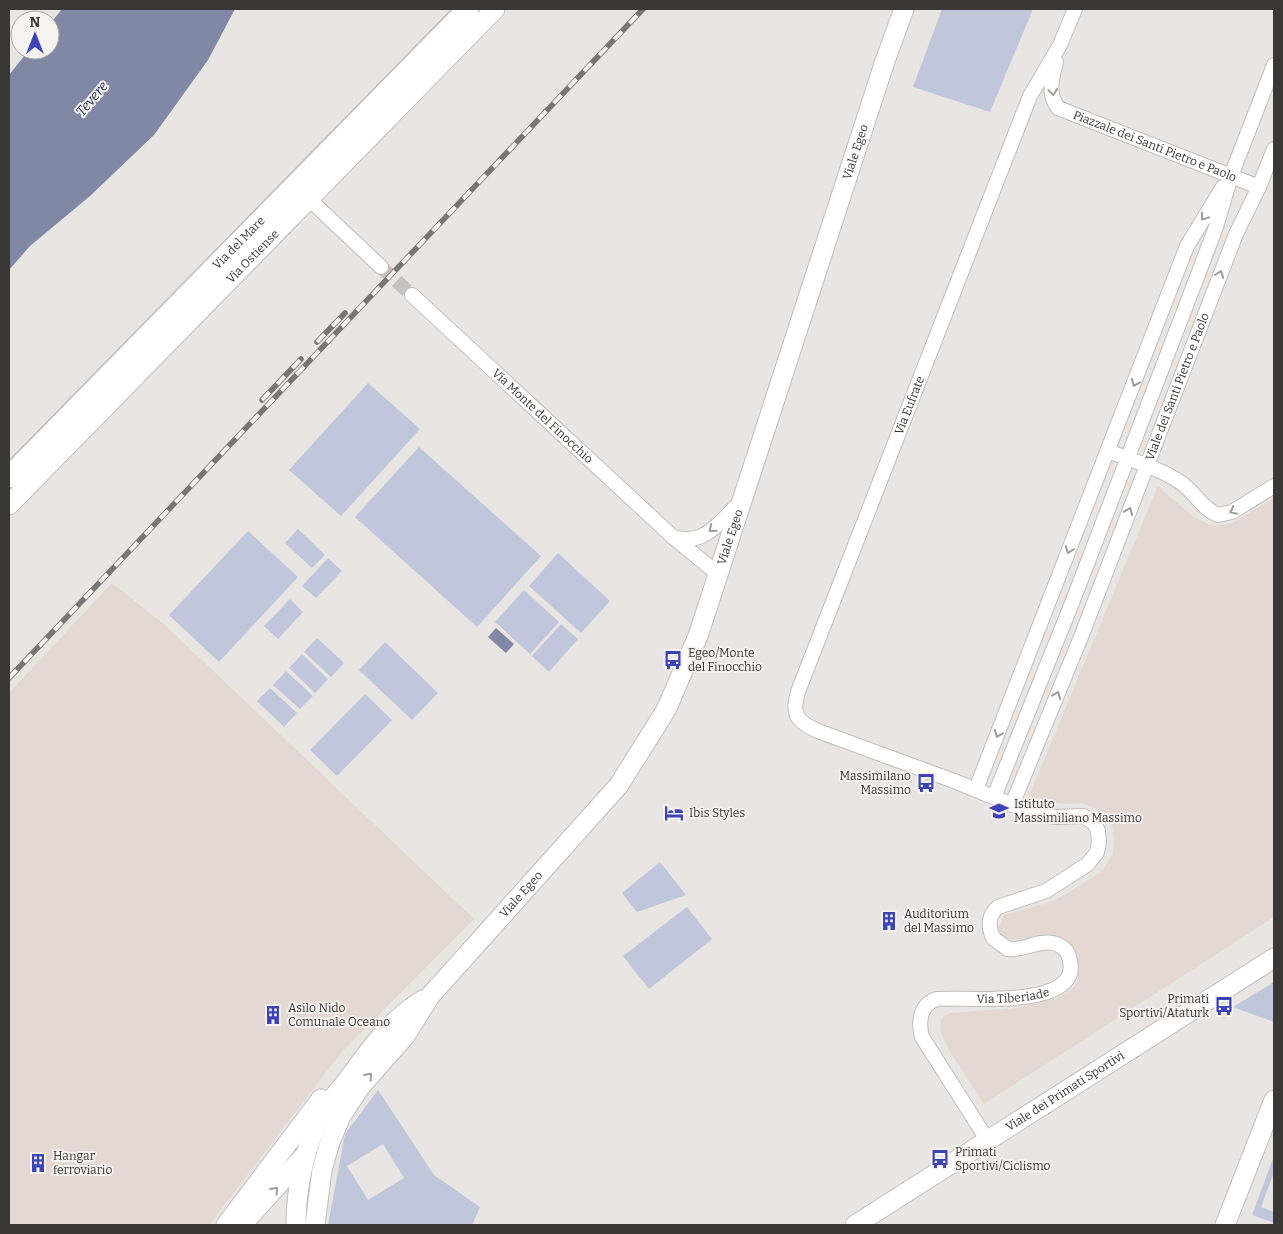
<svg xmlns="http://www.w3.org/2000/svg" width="1283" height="1234" viewBox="0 0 1283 1234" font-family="Bitter,serif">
	<rect width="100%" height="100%" fill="#e9e5e3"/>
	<path fill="#e3d8d2" d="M1158,486l34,30 20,10 19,-2 43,-26v419l-290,187 -35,-54 -9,-19 1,-10 2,-4 7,-4 67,-5 43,-11 12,-8 6,-10 -1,-25 -8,-11 -14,-6 -48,3 -7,-5 -1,-8 5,-12 50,-14 46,-28 13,-18 1,-17 -3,-17 -9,-10 -21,-8 -20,1 -32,-8z
		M112,583l54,43 308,293 -134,135 -131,171h-200v-532z"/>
	<path fill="#c0c6dc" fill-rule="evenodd" d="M942,9h91l-43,103 -77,-25z
		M368,383l52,46 -79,87 -52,-46z
		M419,447l122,109 -64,71 -122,-110z
		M298,529l27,26 -13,13 -27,-25z
		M248,531l50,46 -79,85 -50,-47z
		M558,553l52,48 -29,32 -52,-47z
		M328,558l14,13 -26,27 -14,-12z
		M524,590l35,32 -29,32 -35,-32z
		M290,599l13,13 -25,27 -14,-13z
		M561,624l17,15 -29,33 -17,-16z
		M317,638l27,25 -13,14 -27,-25z
		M385,642l53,51 -26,27 -53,-50z
		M302,654l26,25 -13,14 -26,-25z
		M286,671l27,25 -13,13 -27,-24z
		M270,688l27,25 -13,14 -27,-26z
		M365,694l27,26 -55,56 -27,-26z
		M660,862l26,33 -49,17 -15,-19z
		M687,907l25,32 -63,50 -26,-33z
		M1274,982v40l-41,-15z
		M378,1090l56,85 46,32 -8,18h-144l17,-91zM383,1144l21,34 -36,22 -21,-34z
		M1274,1156v16l-13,35 13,5v11l-22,-8z"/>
	<path fill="#8188a5" d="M62,9h173l-27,51 -54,75 -64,61 -60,50 -21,24v-195l20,-25h21v-26z
		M496,628l18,16 -8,9 -18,-16z"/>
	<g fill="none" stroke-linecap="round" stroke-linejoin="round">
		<path stroke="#c6c2c1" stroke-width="14" stroke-dasharray="14 7" stroke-linecap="butt" d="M381,267l31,28"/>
		<g stroke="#c1bdbb" stroke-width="16">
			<g id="street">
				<path id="s1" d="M1056,62c-4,15 -9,32 2,46l201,79"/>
				<path d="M309,199l72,68"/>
				<path id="s2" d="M412,295l261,242 45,37"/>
				<path d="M1108,451c23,9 51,17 72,31 14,9 22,27 38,33l14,-3 42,-26"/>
				<path d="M673,537c31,10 47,-15 67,-35"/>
				<path d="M976,789l211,-543 36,-59"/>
				<path d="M994,797l78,-194 117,-305 27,-71 15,-51 43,-111"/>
				<path id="s3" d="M1012,805l69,-168 155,-403 23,-47 15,-38"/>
				<path id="s4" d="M988,1141l-66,-104c-4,-15 -2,-33 15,-38 25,-3 150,13 132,-42 -2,-8 -8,-12 -16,-14 -15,-3 -30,8 -45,6l-15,-11c-5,-11 -5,-23 5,-31l48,-16 42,-27 9,-12 2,-10 -1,-11 -4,-8 -11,-7 -27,1 -21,-3 -81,-33 -136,-50c-23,-10 -27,-18 -19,-42l231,-593 30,-51 15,-36"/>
			</g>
		</g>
		<g stroke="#c1bdbb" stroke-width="21">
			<g id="secondary">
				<path id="s5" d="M9,505l486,-496"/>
				<path d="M226,1225l95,-126"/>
				<path d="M242,1225l62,-69"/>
				<path d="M296,1225c0,-37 9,-82 28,-114 8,-14 19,-24 28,-37 19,-27 42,-57 71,-74"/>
				<path id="s6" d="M315,1225l7,-55 8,-28 11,-26 19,-29 45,-51 25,-40 189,-211 47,-75 32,-74 187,-575 19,-52"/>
				<path id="s7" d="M855,1225l419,-267"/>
				<path d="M1225,1225l49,-125"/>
			</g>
		</g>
		<g stroke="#c1bdbb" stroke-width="24">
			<g id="primary">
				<path id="s8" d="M9,477l459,-468"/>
			</g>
		</g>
		<use href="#street" stroke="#fff" stroke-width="14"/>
		<use href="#secondary" stroke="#fff" stroke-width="19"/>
		<use href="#primary" stroke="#fff" stroke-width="21"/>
		<g stroke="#787674" stroke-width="5.5">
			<path id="rail" d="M317,342l28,-29
				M262,400l39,-41
				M9,678l634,-669"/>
		</g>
		<use href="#rail" stroke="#f6f2f0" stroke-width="4" stroke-dasharray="11" stroke-linecap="butt"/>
	</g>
	<defs><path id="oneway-chevron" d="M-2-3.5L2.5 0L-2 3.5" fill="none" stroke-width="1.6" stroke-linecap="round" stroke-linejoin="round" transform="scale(1.25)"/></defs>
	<g stroke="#9c9c9b">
		<use href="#oneway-chevron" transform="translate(1053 92) rotate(82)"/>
		<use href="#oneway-chevron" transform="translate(1204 217) rotate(124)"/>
		<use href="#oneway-chevron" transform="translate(1220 274) rotate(-69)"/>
		<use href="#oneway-chevron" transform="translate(1135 383) rotate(112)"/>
		<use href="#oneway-chevron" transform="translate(1129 511) rotate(-68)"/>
		<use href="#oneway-chevron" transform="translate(1233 511) rotate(154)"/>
		<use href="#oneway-chevron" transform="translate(712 529) rotate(141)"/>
		<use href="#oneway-chevron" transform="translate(1069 550) rotate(111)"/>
		<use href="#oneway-chevron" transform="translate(1057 695) rotate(-68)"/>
		<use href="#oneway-chevron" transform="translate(998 734) rotate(112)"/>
		<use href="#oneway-chevron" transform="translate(369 1076) rotate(-49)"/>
		<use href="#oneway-chevron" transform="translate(275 1190) rotate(-48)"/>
	</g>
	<defs>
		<g id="bus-bare" transform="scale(1.5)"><path d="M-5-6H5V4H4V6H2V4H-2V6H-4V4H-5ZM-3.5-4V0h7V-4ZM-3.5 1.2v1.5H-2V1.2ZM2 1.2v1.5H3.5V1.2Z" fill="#3d44b8" stroke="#f6f2f0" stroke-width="2.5" paint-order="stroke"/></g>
		<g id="school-bare" transform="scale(1.5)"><path d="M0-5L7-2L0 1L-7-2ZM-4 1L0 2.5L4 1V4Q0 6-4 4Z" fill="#3d44b8" stroke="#f6f2f0" stroke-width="2.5" paint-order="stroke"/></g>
		<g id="hotel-bare" transform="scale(1.5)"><path d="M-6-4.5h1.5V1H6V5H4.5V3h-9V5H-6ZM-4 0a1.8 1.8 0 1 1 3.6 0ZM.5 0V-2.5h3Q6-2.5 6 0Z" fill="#3d44b8" stroke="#f6f2f0" stroke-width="2.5" paint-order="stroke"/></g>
		<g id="building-bare" transform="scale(1.5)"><path d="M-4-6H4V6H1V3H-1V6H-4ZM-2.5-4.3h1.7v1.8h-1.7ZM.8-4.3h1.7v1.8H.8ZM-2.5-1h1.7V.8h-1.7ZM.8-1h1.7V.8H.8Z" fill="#3d44b8" stroke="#f6f2f0" stroke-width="2.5" paint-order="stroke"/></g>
	</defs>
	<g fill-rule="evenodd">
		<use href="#bus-bare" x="673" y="660"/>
		<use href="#bus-bare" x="926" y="783"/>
		<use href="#school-bare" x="999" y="811"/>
		<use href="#hotel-bare" x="674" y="813"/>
		<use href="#building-bare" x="889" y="921"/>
		<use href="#bus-bare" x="1224" y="1006"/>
		<use href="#building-bare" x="273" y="1015"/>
		<use href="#bus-bare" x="940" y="1159"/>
		<use href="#building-bare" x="38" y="1163"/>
	</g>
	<g text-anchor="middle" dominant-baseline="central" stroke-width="4" stroke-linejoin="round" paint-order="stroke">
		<g font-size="12" fill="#393837" stroke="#f6f2f0">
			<text stroke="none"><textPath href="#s1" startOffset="152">Piazzale dei Santi Pietro e Paolo</textPath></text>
			<text stroke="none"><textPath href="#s6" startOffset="1224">Viale Egeo</textPath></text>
			<text stroke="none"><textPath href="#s8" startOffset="328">Via del Mare</textPath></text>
			<text stroke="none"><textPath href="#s5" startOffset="348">Via Ostiense</textPath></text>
			<text stroke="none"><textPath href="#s3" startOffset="450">Viale dei Santi Pietro e Paolo</textPath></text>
			<text stroke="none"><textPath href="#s4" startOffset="1245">Via Eufrate</textPath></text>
			<text stroke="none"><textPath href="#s2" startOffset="178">Via Monte del Finocchio</textPath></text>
			<text stroke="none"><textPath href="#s6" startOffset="819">Viale Egeo</textPath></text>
			<text stroke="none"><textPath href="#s6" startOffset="399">Viale Egeo</textPath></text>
			<text stroke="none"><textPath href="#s4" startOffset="245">Via Tiberiade</textPath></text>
			<text stroke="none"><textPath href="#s7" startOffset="249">Viale dei Primati Sportivi</textPath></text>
		</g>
		<g font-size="12" fill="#393837" stroke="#f6f2f0" text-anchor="start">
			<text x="688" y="653">Egeo/Monte<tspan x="688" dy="14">del Finocchio</tspan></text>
			<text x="911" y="776" text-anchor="end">Massimilano<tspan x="911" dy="14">Massimo</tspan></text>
			<text x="1014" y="804">Istituto<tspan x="1014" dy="14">Massimiliano Massimo</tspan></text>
			<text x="689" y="813">Ibis Styles</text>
			<text x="904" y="914">Auditorium<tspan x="904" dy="14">del Massimo</tspan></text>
			<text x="1209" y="999" text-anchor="end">Primati<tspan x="1209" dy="14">Sportivi/Ataturk</tspan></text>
			<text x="288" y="1008">Asilo Nido<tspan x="288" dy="14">Comunale Oceano</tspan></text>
			<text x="955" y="1152">Primati<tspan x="955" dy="14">Sportivi/Ciclismo</tspan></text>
			<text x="53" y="1156">Hangar<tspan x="53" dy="14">ferroviario</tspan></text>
		</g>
		<g font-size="14" font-style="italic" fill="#252c55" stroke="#f6f2f0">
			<text transform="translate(92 99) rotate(-50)">Tevere</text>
		</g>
	</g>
	<rect width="1283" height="1234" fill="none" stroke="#393837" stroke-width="20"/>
	<g transform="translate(35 35)"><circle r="24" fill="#f6f2f0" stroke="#aaa8a6"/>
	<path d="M0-4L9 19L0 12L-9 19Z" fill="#3d44b8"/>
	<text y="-8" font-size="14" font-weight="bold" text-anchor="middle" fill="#393837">N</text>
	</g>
</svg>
